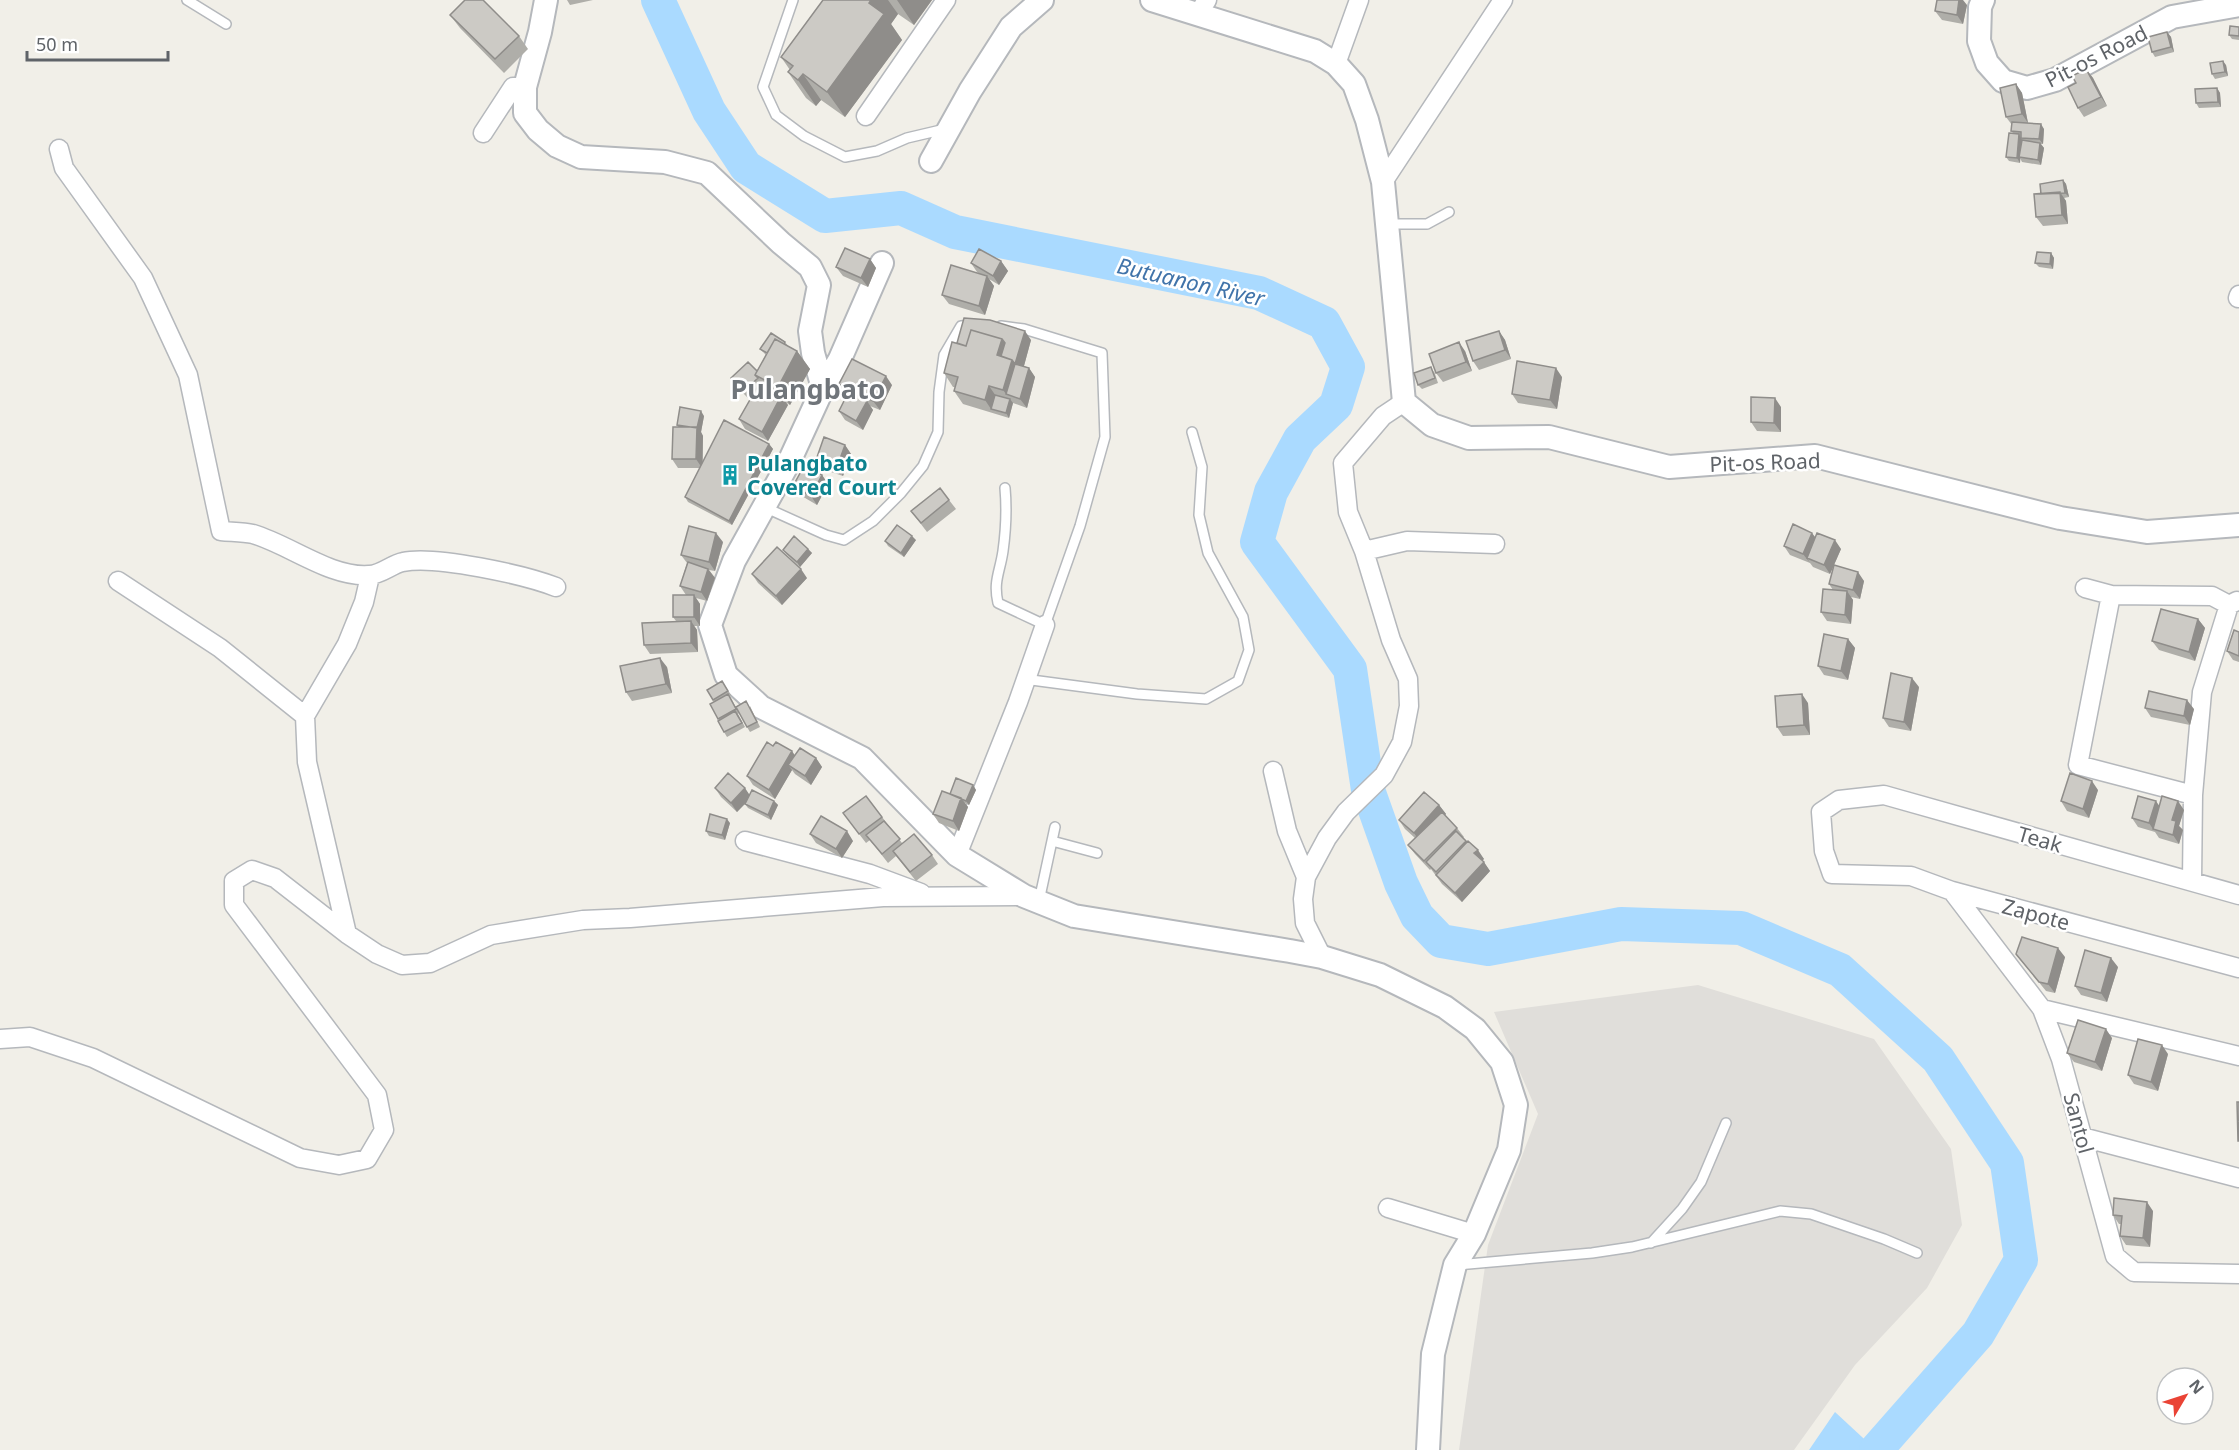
<svg xmlns="http://www.w3.org/2000/svg" width="2239" height="1450" viewBox="0 0 2239 1450" font-family="'Noto Sans',sans-serif">
	<rect width="100%" height="100%" fill="#f1efe8"/>
	<path fill="#e0deda" d="M1698,985l176,54 77,110 11,76 -35,63 -72,77 -61,85h-335l29,-205 50,-131 -44,-102z"/>
	<path fill="#aadaff" d="M1835,1412l41,38h-67z"/>
	<g fill="none" stroke-linecap="round" stroke-linejoin="round">
		<path stroke="#aadaff" stroke-width="34" d="M658,0l51,111 37,56 79,49 76,-8 54,24 304,61 65,30 24,44 -12,38 -36,34 -29,53 -14,50 93,127 18,121 33,93 16,33 24,25 47,8 133,-25 120,4 99,42 98,89 69,104 14,97 -43,74 -102,116"/>
		<g stroke="#b5b8bc" stroke-width="12">
			<path id="service" d="M187,0l39,24
				M793,0l-30,87 13,28 28,21 41,21 32,-6 30,-13 34,-8 4,-4
				M1387,224h40l22,-12
				M1001,326l23,3 78,24 3,84 -25,89 -35,99 -47,-22c-5,-22 2,-31 5,-52 3,-22 4,-41 2,-63
				M764,507l62,28 18,5 29,-19 28,-28 22,-27 15,-34 1,-40 5,-37 17,-29 11,-1
				M1024,679l113,15 69,5 32,-18 11,-31 -6,-33 -35,-64 -9,-38 3,-48 -10,-35
				M1052,841l45,12
				M1039,901l16,-74
				M1651,1243l31,-34 19,-27 25,-59
				M1457,1265l135,-12 40,-6 148,-36 31,3 73,25 33,14"/>
		</g>
		<g stroke="#b5b8bc" stroke-width="21">
			<path id="minor" d="M1198,14l9,-14
				M1336,64l23,-64
				M866,116l80,-116
				M483,133l30,-46h12
				M59,149l5,19 79,110 45,97 33,156c10,1 22,1 32,3 37,11 78,44 116,41 12,0 23,-11 34,-13 32,-7 122,13 153,25
				M1383,182l120,-182
				M2238,298l1,-3
				M1364,551l43,-10 88,3
				M118,581l102,67 85,68
				M2085,588l26,7 101,1 17,9 8,-4
				M2111,595l-33,170 115,30
				M1273,771l14,60 19,46
				M745,841l125,33 51,19
				M957,855l61,-153 27,-77
				M2192,881l1,-86 9,-103 27,-87
				M1952,891l90,118 19,50 54,197 19,16 105,2
				M2239,895l-355,-100 -45,5 -18,12 3,39 8,23 79,2 41,15 287,77
				M347,934l-40,-172 -2,-46 42,-72 17,-42 6,-26
				M1322,957l-17,-34 -2,-24 3,-22 21,-39 19,-26 38,-37 18,-33 7,-36 -1,-27 -17,-39 -27,-89 -16,-39 -5,-49 40,-47 21,-14
				M2042,1009l197,47
				M0,1039l30,-2 63,21 207,100 39,7 28,-6 17,-29 -7,-35 -143,-190v-24l18,-11 23,8 72,56 30,20 25,11 28,-2 61,-28 92,-15 47,-2 253,-21 141,-1
				M2082,1137l157,41
				M1388,1208l86,26"/>
		</g>
		<g stroke="#b5b8bc" stroke-width="26">
			<path id="tertiary" d="M546,0l-6,32 -15,55v26l13,17 19,16 24,11 84,5 42,11 74,70 29,24 9,18 -9,46 3,22 10,35
				M1152,0l163,51 21,13 18,20 13,36 16,62 21,220 28,23 37,13 80,-1 120,30 146,-11 245,62 87,14 92,-7
				M1983,0l-3,7 -1,34 8,22 16,18 24,7 28,-8 117,-63 67,-12
				M931,161l39,-70 41,-64 31,-27
				M882,263l-42,96 -17,29 -34,74 -55,99 -24,64 16,50 35,32 101,51 95,97 67,41 50,20 216,35 32,6 58,18 65,32 30,22 27,33 14,43 -7,45 -35,84 -19,31 -22,89 -5,96"/>
		</g>
		<use href="#service" stroke="#fff" stroke-width="9"/>
		<use href="#minor" stroke="#fff" stroke-width="18"/>
		<use href="#tertiary" stroke="#fff" stroke-width="22"/>
	</g>
	<path fill="#afaea9" d="M567,0h26l-23,5z
		M823,0h109l-18,25 -16,-11 -7,10 11,16 -57,77 -24,-17 -5,6 -10,-8 -18,-26 2,-2 -9,-13z
		M1967,5l-4,19 -21,-4 -7,-9z
		M450,15l69,21 9,13 -24,24 -44,-45z
		M2239,27v13l-7,-1 -3,-4z
		M2167,32l4,5 3,15 -19,5 -3,-5z
		M2226,65l2,11 -13,3 -3,-5z
		M2086,69l7,9 14,28 -23,11 -6,-9 -2,-25z
		M2016,84l6,9 6,30h-1l17,6 -1,15h-2l3,4 -3,17 -19,-3 -2,-4v5l-11,-2 -3,-4 7,-24 -2,-2 1,-6 -6,-8z
		M2217,88l3,5 1,14 -22,1 -3,-5z
		M2063,180l3,4 3,13 -5,1 2,3 2,23 -25,2 -7,-9 5,-23z
		M2051,253l3,5 -1,11 -14,-2 -4,-4z
		M870,259l6,9 -8,19 -25,-11 -7,-9z
		M1001,261l7,10 -9,14 -10,-6 5,7 -9,29 -36,-11 -7,-9 39,-20 -4,-3 -6,-9z
		M1499,331l6,9 6,19 -32,11 -6,-9z
		M1031,340l-7,26 5,2 6,9 -8,31 -14,-5 -4,15 -46,-14 -9,-13 1,-4h-2l-9,-14 13,-30z
		M785,342l3,4 9,5 13,18 -20,36 -5,-3 3,3 -20,36 -23,-12 -6,-10 11,-19 -13,-13 -6,-9 26,-7 9,-16 -6,-6z
		M1465,351l7,20 -29,11 -7,-9z
		M1434,371l4,12 -16,6 -4,-4z
		M1562,377l-5,32 -39,-6 -6,-9z
		M839,384l53,1 -12,25 -10,-4 3,4 -10,20 -18,-10 -6,-9 9,-17 -2,-1z
		M1781,407v25l-24,-1 -6,-9z
		M704,416l-3,16 2,4v26l66,-18 4,5 -41,76 -44,-23 -3,-5 15,-29h-22l-6,-9 6,-32 -1,-2z
		M845,445l6,9 -8,22 -21,-7 -6,-9z
		M822,475l6,9 -11,21 -17,-10 -7,-9z
		M949,500l7,9 -29,23 -16,-21z
		M1815,537l26,12 -7,16 30,16 -4,18 -9,-2 2,3 -2,24 -24,-3 -6,-9 12,-22 -4,-6 4,-17 -3,7 -17,-7 -3,-4 -20,-8 -6,-9z
		M916,540l-12,17 -16,-11 -3,-5z
		M723,542l-8,29 -6,-1 6,8 -8,23 -11,-3 4,6v22h-6l3,4 1,22 -48,2 -6,-9 32,-24 -3,-4 13,-22 -6,-9 7,-23 -6,-8z
		M808,549l4,4 -12,14 -14,-13 -3,-4z
		M752,574l55,4 -25,27 -24,-22z
		M2198,619l7,9 -10,33 -36,-11 -7,-9z
		M2239,632v30l-6,-2 -6,-9z
		M1848,639l7,9 -7,32 -24,-5 -6,-9z
		M667,667l5,26 -40,8 -6,-9z
		M722,681l9,14 -1,1 9,17 -1,1 7,13 -18,10 -3,-5 -5,-12 -9,-16 4,-2 -7,-12z
		M1919,687l-8,44 -22,-4 -6,-9z
		M1808,703l2,32 -27,1 -6,-9z
		M750,706l10,21 -10,5 -3,-5z
		M2145,708l49,1 -4,16 -39,-8z
		M773,746l22,9 21,3 6,9 -11,18 -16,-11 -3,-4 -17,29 -22,-14 -6,-9z
		M973,785l3,5 -7,15 -4,-2 3,4 -9,24 -20,-8 -6,-9 17,-20z
		M715,788l34,7 25,6 4,4 -7,15 -23,-12 -3,-4 1,-1 -9,9 -16,-15z
		M2098,790l-9,28 -22,-7 -6,-10z
		M866,796l36,47 30,12 6,9 -22,17 -20,-25 -8,7 -18,-23 -4,3 -23,-30z
		M1439,805l7,9 -1,1 12,13 7,9 -1,1 21,21 -2,1 8,11 -28,31 -20,-18 -11,-15 -1,1 -15,-16 -7,-9 7,-7 -10,-9 -6,-9z
		M2159,806l25,4 -5,16 4,4 -4,14 -20,-6 -4,-6 -17,-5 -6,-9z
		M730,823l-5,17 -16,-4 -3,-5z
		M810,834l43,7 -11,17 -26,-15z
		M2016,954l49,3 -10,36 -9,-2z
		M2118,967l-11,35 -26,-7 -6,-9z
		M2112,1038l-10,33 -28,-9 -7,-9z
		M2168,1054l-10,37 -24,-7 -6,-9z
		M2153,1211l-3,36 -24,-2 -6,-9 1,-12h-2l-6,-9z"/>
	<path fill="#8f8d8a" d="M871,0h17l10,14 -7,10 11,16 -57,77 -18,-25z
		M897,0h35l-18,25z
		M1959,0h4l4,5 -4,19 -6,-9z
		M2167,32l4,5 3,15 -3,-5z
		M2223,61l3,4 2,11 -3,-4z
		M2086,69l7,9 14,28 -6,-9z
		M803,74l18,26 -5,6 -18,-26z
		M2016,84l6,9 6,30 -6,-9z
		M2217,88l3,5 1,14 -3,-5z
		M2041,124l3,5 -1,15 -4,-5z
		M2019,134l3,6 -2,23 -3,-5z
		M2040,143l4,5 -3,17 -3,-5z
		M2063,180l3,4 3,13 -4,-4z
		M2060,192l6,9 2,23 -6,-9z
		M2051,253l3,5 -1,11 -3,-5z
		M870,259l6,9 -8,19 -7,-9z
		M1001,261l7,10 -9,14 -6,-9z
		M987,276l7,10 -9,29 -6,-9z
		M1025,331l6,9 -9,33 -7,-9z
		M1499,331l6,9 6,19 -6,-9z
		M1002,339l9,13 -2,10 -12,-7z
		M1459,342l6,9 7,20 -6,-9z
		M797,351l13,18 -20,36 -12,-18z
		M1012,360l10,13 -16,21 -3,-4z
		M1029,368l6,9 -8,31 -7,-9z
		M1556,368l6,9 -5,32 -7,-9z
		M886,376l6,9 -12,25 -7,-9z
		M989,386l9,13 -7,10 -6,-9z
		M781,396l7,9 -20,36 -6,-9z
		M1775,398l6,9v25l-7,-9z
		M1010,399l3,4 -4,15 -3,-5z
		M867,401l6,9 -10,20 -7,-9z
		M701,411l3,5 -3,16 2,4 -1,32 -6,-9 1,-32z
		M769,444l4,5 -41,76 -3,-4z
		M845,445l6,9 -8,22 -6,-9z
		M822,475l6,9 -11,21 -6,-9z
		M716,533l7,9 -8,29 -6,-9z
		M1812,533l7,9 -12,16 3,5 -7,-9z
		M912,536l4,4 -12,17 -3,-4z
		M1835,540l6,9 -11,25 -6,-9z
		M808,549l4,4 -12,14 -3,-5z
		M708,569l7,9 -8,23 -6,-9z
		M801,569l6,9 -25,27 -6,-9z
		M1858,572l6,9 -4,18 -7,-9z
		M1847,591l6,9 -2,24 -6,-9z
		M694,595l6,9v22l-6,-9z
		M2198,619l7,9 -10,33 -6,-9z
		M691,621l6,9 1,22 -7,-9z
		M1848,639l7,9 -7,32 -7,-9z
		M660,658l7,9 5,26 -6,-9z
		M1912,678l7,9 -8,44 -7,-9z
		M1802,694l6,9 2,32 -6,-10z
		M2187,700l7,9 -4,16 -6,-9z
		M792,751l6,9 -10,5 4,5 -17,29 -6,-9z
		M816,758l6,9 -11,18 -6,-9z
		M2092,781l6,9 -9,28 -6,-9z
		M973,785l3,5 -7,15 -3,-4z
		M745,788l6,9 -14,15 -6,-9z
		M961,798l7,9 -9,24 -6,-10z
		M774,801l4,4 -7,15 -3,-5z
		M2156,801l6,9 -9,19 -4,-6z
		M2178,801l6,9 -5,16 4,4 -4,14 -6,-9 -1,-15z
		M1439,805l7,9 -26,28 -6,-9z
		M727,819l3,4 -5,17 -3,-5z
		M847,831l6,10 -11,17 -6,-9z
		M1478,850l6,9 -3,3 -7,-9z
		M1484,862l6,9 -28,31 -7,-9z
		M2058,948l7,9 -10,36 -7,-9z
		M2111,958l7,9 -11,35 -6,-9z
		M2106,1029l6,9 -10,33 -7,-9z
		M2162,1045l6,9 -10,37 -7,-9z
		M2147,1202l6,9 -3,36 -7,-9z"/>
	<path fill="#cccac5" stroke="#8f8d8a" stroke-width="1.5" d="M465,0h18l36,36 -24,23 -45,-44z
		M823,0h48l-2,3 15,11 -57,78 -24,-18 -5,6 -10,-8 5,-6 -12,-9z
		M1937,0h22l-2,15 -22,-4z
		M2230,26l9,1v9l-10,-1z
		M2167,32l4,15 -19,5 -4,-15z
		M2223,61l2,11 -13,2 -2,-11z
		M2086,69l15,28 -23,11 -10,-21 8,-4 -4,-7z
		M2016,84l6,30 -16,3 -6,-29z
		M2217,88l1,14 -22,1 -1,-14z
		M2012,122l29,2 -2,15 -18,-1v-6l-10,-1z
		M2009,133l10,1 -2,24 -11,-1z
		M2022,140l18,3 -2,17 -19,-3z
		M2063,180l2,13 -24,1 -1,-10z
		M2060,192l2,23 -26,2 -2,-23z
		M845,248l25,11 -9,19 -25,-11z
		M979,249l22,12 -8,15 -22,-13z
		M2037,252l14,1 -1,11 -15,-1z
		M951,265l36,11 -8,30 -37,-11z
		M964,318l26,2 35,11 -10,33 -3,-4 -11,-4 4,-13 -3,-4 -31,-9 -5,16 -9,-3z
		M971,330l31,9 -5,16 15,5 -9,30 -14,-4 -4,14 -31,-9 4,-14 -14,-4 8,-31 14,4z
		M1499,331l6,19 -32,11 -7,-20z
		M771,333l14,9 -1,2 -9,-5 -8,14 -7,-4z
		M775,339l22,12 -19,36 -23,-12z
		M1459,342l7,20 -30,11 -7,-19z
		M852,359l34,17 -13,25 -34,-17z
		M1517,361l39,7 -6,32 -38,-6z
		M748,362l9,9 -2,4 3,3 -14,13 -13,-13z
		M1015,364l14,4 -9,31 -14,-5z
		M1431,367l4,11 -17,7 -4,-12z
		M759,384l22,12 -19,36 -23,-13z
		M849,391l18,10 -11,20 -17,-10z
		M995,395l15,4 -4,14 -15,-4z
		M1751,397l24,1 -1,25 -23,-1z
		M680,407l21,4 -4,17 -20,-3z
		M724,420l45,24 -40,77 -44,-24z
		M673,427h24l-1,32h-24z
		M824,437l21,8 -8,22 -21,-7z
		M804,466l18,9 -11,21 -18,-10z
		M940,488l9,12 -28,23 -10,-12z
		M1793,524l19,9 -9,21 -19,-8z
		M897,525l15,11 -11,17 -16,-12z
		M689,526l27,7 -7,29 -28,-7z
		M1817,533l18,7 -11,25 -17,-7z
		M794,536l14,13 -11,13 -14,-12z
		M777,547l24,22 -25,27 -24,-22z
		M688,562l20,7 -7,23 -21,-6z
		M1834,565l24,7 -5,18 -24,-6z
		M1823,589l24,2 -2,24 -24,-3z
		M673,595h21v22h-21z
		M2161,609l37,10 -9,33 -37,-11z
		M691,621v22l-47,2 -2,-22z
		M2234,630l5,2v24l-12,-5z
		M1824,634l24,5 -7,32 -23,-5z
		M660,658l6,26 -40,8 -6,-26z
		M1891,673l21,5 -8,44 -21,-4z
		M722,681l6,10 -15,9 -6,-10z
		M2149,691l38,9 -3,16 -39,-8z
		M728,694l8,15 -18,10 -8,-15z
		M1802,694l2,31 -27,2 -2,-31z
		M746,701l11,21 -10,5 -11,-20z
		M735,711l7,12 -18,9 -6,-11z
		M767,742l6,4 3,-4 16,9 -23,39 -22,-14z
		M800,748l16,10 -11,18 -17,-11z
		M728,773l17,15 -14,15 -16,-15z
		M2070,773l22,8 -9,28 -22,-8z
		M956,778l17,7 -7,16 -16,-7z
		M752,790l22,11 -6,14 -23,-11z
		M942,791l19,7 -8,23 -20,-7z
		M1424,792l15,13 -25,28 -15,-13z
		M866,796l16,21 -23,17 -16,-21z
		M2138,796l18,5 -7,22 -17,-5z
		M2162,796l16,5 -6,19 4,1 -3,14 -20,-6z
		M1442,812l15,16 -33,33 -16,-16z
		M710,814l17,5 -5,16 -16,-4z
		M821,816l26,15 -11,18 -26,-15z
		M884,821l16,18 -18,15 -16,-19z
		M1456,831l10,10 -30,31 -10,-10z
		M914,834l18,21 -22,17 -17,-21z
		M1468,841l10,9 -4,3 10,9 -29,31 -19,-18z
		M2022,937l36,11 -10,36 -9,-2 -23,-28z
		M2085,950l26,8 -10,35 -26,-7z
		M2078,1020l28,9 -11,33 -28,-9z
		M2138,1039l24,6 -11,37 -23,-7z
		M2237,1102h2v39h-1z
		M2114,1198l33,4 -4,36 -23,-2 2,-20 -9,-1z"/>
	<defs>
		<g id="building-bare" transform="scale(1.62)"><path d="M-4-6H4V6H1V3H-1V6H-4ZM-2.5-4.3h1.7v1.8h-1.7ZM.8-4.3h1.7v1.8H.8ZM-2.5-1h1.7V.8h-1.7ZM.8-1h1.7V.8H.8Z" fill="#0f9aa8" stroke="#fff" stroke-width="2.5" paint-order="stroke"/></g>
	</defs>
	<g fill-rule="evenodd">
		<use href="#building-bare" x="730" y="475"/>
	</g>
	<g text-anchor="middle" dominant-baseline="central" stroke-width="5" stroke-linejoin="round" paint-order="stroke">
		<g font-size="21" fill="#5f6368" stroke="#fff">
			<text transform="translate(2096 56) rotate(-27)">Pit-os Road</text>
			<text transform="translate(1765 462) rotate(-2)">Pit-os Road</text>
			<text transform="translate(2040 839) rotate(16)">Teak</text>
			<text transform="translate(2036 914) rotate(15)">Zapote</text>
			<text transform="translate(2079 1123) rotate(75)">Santol</text>
		</g>
		<g font-size="21" font-weight="bold" fill="#0d838f" stroke="#fff" text-anchor="start">
			<text x="747" y="463">Pulangbato<tspan x="747" dy="24">Covered Court</tspan></text>
		</g>
		<g font-size="22" font-style="italic" fill="#4174aa" stroke="#fff">
			<text transform="translate(1191 281) rotate(13)">Butuanon River</text>
		</g>
		<g font-size="27" font-weight="bold" fill="#70757a" stroke="#fff">
			<text x="808" y="388">Pulangbato</text>
		</g>
	</g>
	<g transform="translate(2185 1396) rotate(51)"><circle r="28" fill="#ffffff" stroke="#bfc1c3" stroke-width="1.5"/>
	<path d="M0-4.5L10 22L0 15L-10 22Z" fill="#ea4335"/>
	<text y="-9" font-size="16" font-weight="bold" text-anchor="middle" fill="#5f6368">N</text>
	</g>
	<path d="M27 51v9h141v-9" fill="none" stroke="#5f6368" stroke-width="3"/>
	<text x="36" y="51" font-size="18" fill="#5f6368" stroke="#ffffff" stroke-width="4.5" paint-order="stroke">50 m</text>
</svg>
